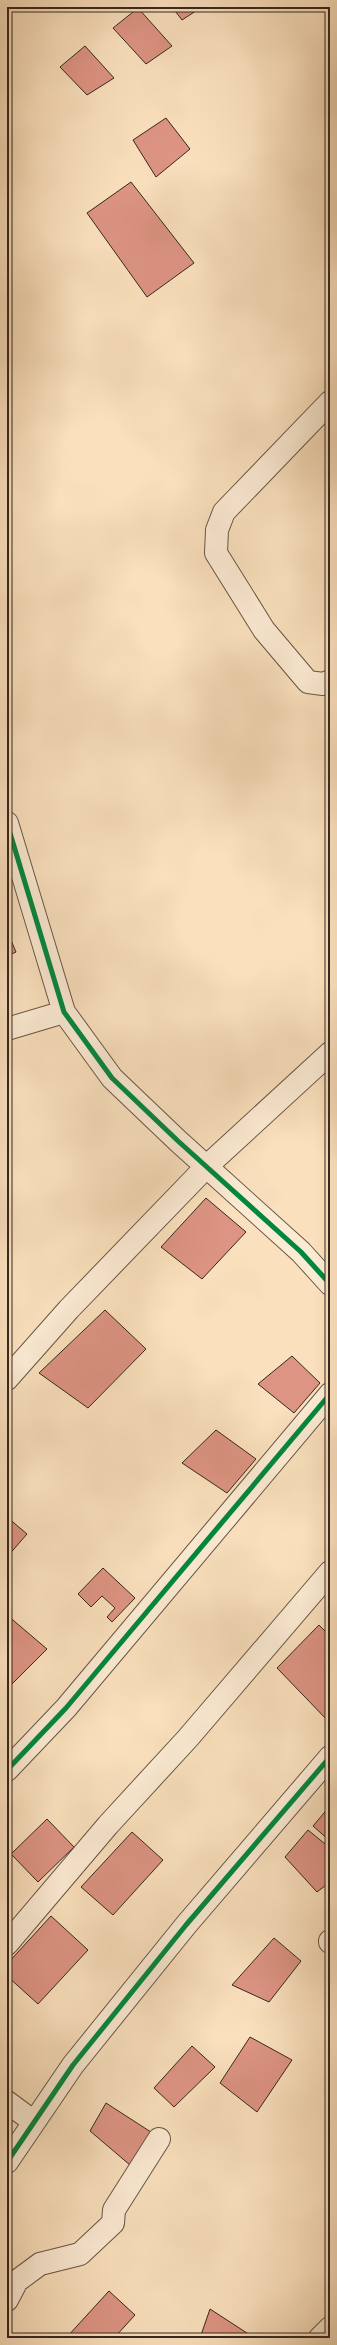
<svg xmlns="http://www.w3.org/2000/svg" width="337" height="2345" viewBox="0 0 337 2345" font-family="Alegreya,serif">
	<rect width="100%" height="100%" fill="#fae0bd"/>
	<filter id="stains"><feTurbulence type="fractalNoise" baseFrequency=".005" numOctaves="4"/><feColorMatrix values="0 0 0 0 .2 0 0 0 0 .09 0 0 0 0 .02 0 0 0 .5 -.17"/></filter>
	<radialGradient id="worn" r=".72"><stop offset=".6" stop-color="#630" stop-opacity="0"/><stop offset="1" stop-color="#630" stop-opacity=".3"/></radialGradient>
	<path fill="#dd9483" stroke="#36271f" d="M172,7h30l-20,13z
		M138,8l34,38 -26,18 -33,-36z
		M85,46l29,32 -27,17 -27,-28z
		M166,118l24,31 -34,28 -23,-37z
		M131,182l63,81 -47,34 -60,-84z
		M7,931l9,21 -9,4z
		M206,1198l40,34 -44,47 -41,-32z
		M105,1310l41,39 -58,59 -49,-35z
		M292,1356l28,27 -26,30 -36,-29z
		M216,1430l40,29 -29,34 -45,-30z
		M7,1517l20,17 -20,23z
		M103,1568l32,30 -23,24 -5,-5 8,-9 -13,-12 -11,11 -13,-13z
		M7,1615l40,34 -40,40z
		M319,1625l11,11v87l-53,-55z
		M330,1806v35l-17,-15z
		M47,1819l27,28 -36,35 -27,-28z
		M308,1830l22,18v34l-13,10 -32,-35z
		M132,1832l31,28 -50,55 -32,-28z
		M51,1916l37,34 -50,54 -31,-28v-12z
		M274,1938l27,23 -32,41 -37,-17z
		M250,2037l42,23 -35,52 -37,-29z
		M192,2046l23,21 -41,40 -20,-19z
		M106,2103l48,31 -24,31 -40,-34z
		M109,2291l26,24 -21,23h-48z
		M210,2309l40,26 -2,3h-48z"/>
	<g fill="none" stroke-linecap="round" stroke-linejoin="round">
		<g stroke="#675546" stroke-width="24">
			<path id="street" d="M330,402l-106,110 -7,18 -1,23 48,77 44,52 15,2 7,-3
				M7,823l57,189 48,66 66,63 123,111 29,32
				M7,1029l57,-17
				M7,1379l62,-70 138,-143 123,-113
				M7,1770l59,-62 264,-314
				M330,1941v1
				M7,1944l101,-119 80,-87 142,-166
				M7,2102l27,20
				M7,2162l66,-97 113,-140 144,-168
				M7,2300l10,-19 23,-17 40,-10 33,-31 1,-13 45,-71
				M320,2338l10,-10"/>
		</g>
		<use href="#street" stroke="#fcebd4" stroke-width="22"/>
		<g stroke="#fcebd4" stroke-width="8">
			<path id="cycleway" d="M7,823l57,189 48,66 66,63 123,111 29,32
				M7,1770l59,-62 264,-314
				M7,2162l66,-97 113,-140 144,-168"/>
		</g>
		<use href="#cycleway" stroke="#00873e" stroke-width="5"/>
	</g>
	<rect width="337" height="2345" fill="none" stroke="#fae0bd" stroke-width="24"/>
	<rect x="8" y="8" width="321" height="2329" fill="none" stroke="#36271f" stroke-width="2"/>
	<rect x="12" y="12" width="313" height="2321" fill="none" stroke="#36271f"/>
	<rect width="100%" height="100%" filter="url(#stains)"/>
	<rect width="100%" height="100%" fill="url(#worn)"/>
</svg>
